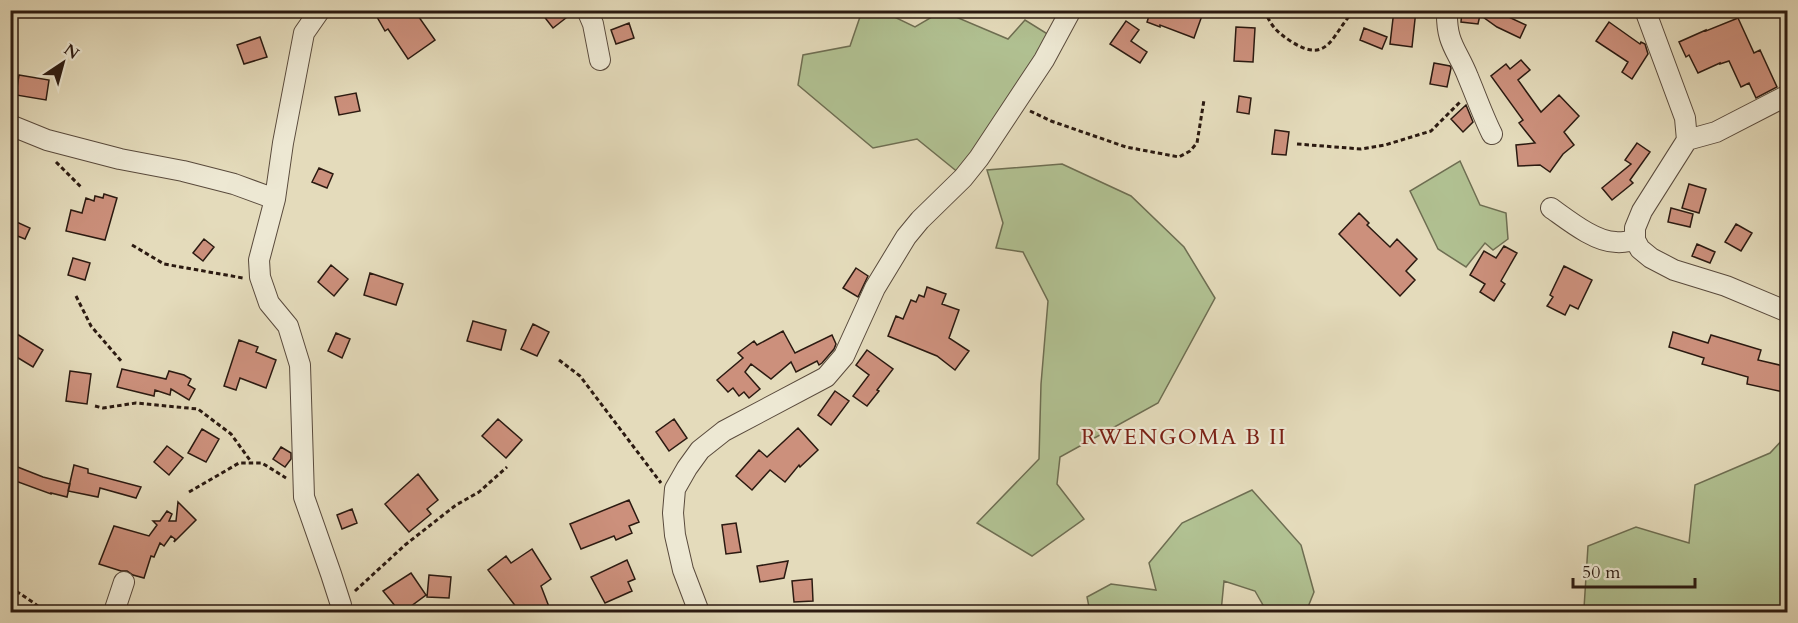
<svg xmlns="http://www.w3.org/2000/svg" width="1798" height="623" viewBox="0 0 1798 623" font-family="Cardo,serif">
	<rect width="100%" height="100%" fill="#e4dbbb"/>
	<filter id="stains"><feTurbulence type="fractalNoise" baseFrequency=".00333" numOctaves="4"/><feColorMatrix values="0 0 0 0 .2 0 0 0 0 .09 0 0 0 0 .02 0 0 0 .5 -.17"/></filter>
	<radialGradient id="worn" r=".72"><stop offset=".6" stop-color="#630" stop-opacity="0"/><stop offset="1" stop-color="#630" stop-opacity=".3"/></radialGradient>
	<path fill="#b1c192" stroke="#6e6e52" stroke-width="1.5" d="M862,11h20l33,16 27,-16 66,28 17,-19 37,23 -97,135 -48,-39 -44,9 -75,-63 5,-30 47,-9z
		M1460,161l20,44 26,8 2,26 -15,11 -8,-7 -19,24 -28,-18 -28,-58z
		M1062,164l69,32 53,51 31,51 -57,105 -98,54 -3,27 27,35 -52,37 -55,-33 62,-64 2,-75 7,-83 -25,-49 -27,-4 7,-25 -16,-53z
		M1787,435v177h-201l-2,-4 4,-62 48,-19 53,16 6,-58 75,-32z
		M1252,490l49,55 13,47 -8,20h-39l-12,-21 -31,-10 -3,31h-131l-3,-15 24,-13 45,6 -7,-27 33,-40z"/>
	<path fill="#cc907c" stroke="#2b1a11" stroke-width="1.5" d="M373,10h41l21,30 -27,19 -20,-30 -3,2z
		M539,10h36v1l-22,17z
		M1151,10h53l-10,28 -34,-13v2l-13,-5z
		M1394,10h22l-4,37 -22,-3z
		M1462,10h38v3l26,12 -6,13 -23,-11 -17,-12 -2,9 -17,-2z
		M1738,18l16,35 6,-3 17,37 -21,11 -7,-15 -8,4 -12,-26 -9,3v-1l-22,10 -9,-18 -3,2 -7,-15 27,-12v1z
		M1126,21l13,9 -8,11 16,11 -7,11 -30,-19z
		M1609,22l31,22 1,-2 4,2 3,10 -16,25 -10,-7 6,-10 -32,-21z
		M629,23l5,15 -18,6 -5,-14z
		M1236,27l19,1 -2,34 -19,-1z
		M1364,28l23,9 -5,12 -22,-9z
		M260,37l7,20 -23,7 -7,-19z
		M1521,60l9,10 -12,10 23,32 18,-17 20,21 -15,16 10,13 -11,9 -13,18 -10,-7 -22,1 -2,-21 19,-2 -16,-20 4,-3 -32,-44 15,-12 4,5z
		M1434,63l16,3 1,2 -4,19 -17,-3z
		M19,75l30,5 -3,20 -30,-5z
		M356,93l4,18 -21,4 -4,-18z
		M1239,96l12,2 -2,16 -12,-2z
		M1466,105l7,17 -10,10 -12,-13z
		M1275,130l14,2 -3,23 -14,-1z
		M1637,143l13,9 -20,28 3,3 -21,17 -10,-12 29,-24 -6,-4z
		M319,168l14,6 -6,14 -15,-6z
		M1689,184l17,5 -7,24 -17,-5z
		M104,194l13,4 -12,42 -39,-9 5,-21 11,3 4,-15 8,3 1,-5 8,2z
		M1671,208l22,6 -3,13 -22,-5z
		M1359,213l10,10 -2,2 23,22 7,-8 20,20 -11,12 9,9 -15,16 -61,-62z
		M10,219l20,9 -5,11 -15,-6z
		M1736,224l16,9 -11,18 -16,-9z
		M204,239l10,8 -11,14 -10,-8z
		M1697,244l18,8 -5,11 -18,-7z
		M1504,246l13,7 -16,28 4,3 -11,17 -14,-9 5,-8 -15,-9 14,-24 12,7z
		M73,258l17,5 -5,17 -17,-5z
		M331,265l17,14 -14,17 -16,-14z
		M1564,266l28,14 -14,29 -8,-4 -5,10 -18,-9 6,-9 -3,-2z
		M856,268l12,8 -10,21 -15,-9z
		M370,273l33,11 -7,21 -32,-10z
		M927,287l19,7 -4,10 17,6 -10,28 20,13 -14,19 -18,-14 -49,-20 8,-20 7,3 8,-19 5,2 3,-7 5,2z
		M473,321l33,9 -5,20 -34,-9z
		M533,324l16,8 -12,24 -16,-7z
		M783,331l12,22 37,-18 4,9 -2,5 -12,14 -3,2 -2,-4 -21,11 -5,-10 -20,17 -20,-15 -6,8 15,17 -11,9 -5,-6 -5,4 -6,-8 -5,4 -11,-12 26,-22 -5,-5 16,-12 3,4z
		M1673,332l35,11 3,-8 50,15 -3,10 30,7v26l-41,-9 1,-7 -46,-13 2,-6 -35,-11z
		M336,333l14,6 -8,19 -14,-7z
		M17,334l26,16 -10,17 -23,-14v-8z
		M239,340l19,7 -2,5 20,8 -10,28 -26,-10 -4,12 -12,-4z
		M867,350l26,19 -16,21 2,1 -12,15 -14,-10 16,-21 -13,-10z
		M122,369l44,10 3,-8 15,4 7,4 -3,6 7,4 -6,11 -18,-11 -1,6 -15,-5 -1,6 -37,-9z
		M70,371l21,3 -4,30 -21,-3z
		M835,391l14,10 -18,24 -13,-10z
		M498,419l24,21 -16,18 -24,-22z
		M674,419l13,19 -18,13 -13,-19z
		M798,428l20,22 -18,17 -1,-2 -14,17 -15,-12 -18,20 -16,-14 23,-26 8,7z
		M202,429l17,10 -13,23 -18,-9z
		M167,446l16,12 -14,17 -15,-13z
		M281,447l10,6v6l-6,8 -12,-8z
		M10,464l33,13 27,7 -3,13 -16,-4v1l-41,-15z
		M74,465l14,4v4l53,14 -5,11 -36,-10 -2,9 -30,-6z
		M418,474l20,26 -11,9 4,5 -22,18 -24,-28z
		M629,500l10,22 -10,4 3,7 -16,7 -2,-4 -33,13 -11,-25z
		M178,502l18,18 -22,22 1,-3 -4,-3 -7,10 -4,-3 -6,14 -3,-1 -7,22 -11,-3 -6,-4h-6l-22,-7 15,-38 35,10 8,-11 -4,-4h7l7,-10 5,3 -3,7h7z
		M352,509l5,14 -15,6 -5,-14z
		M736,523l5,29 -15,2 -4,-29z
		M532,549l19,30 -10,7 10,26h-31l-32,-42 18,-14 5,7z
		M627,560l8,19 -7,3 4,9 -27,12 -14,-26z
		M788,561l-4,17 -24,4 -3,-16z
		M411,573l15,22 -23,17h-3l-17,-21z
		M429,575l22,2 -2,21 -22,-1z
		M812,579l1,22 -19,1 -2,-21z"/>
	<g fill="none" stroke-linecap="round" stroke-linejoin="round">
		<g stroke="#594a3c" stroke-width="22">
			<path id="minor" d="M320,10l-16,23 -21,110 -8,56 -16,61 1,17 9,26 19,23 12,39 4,132 27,77 10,31v7
				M587,10l6,14 7,36
				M1447,10c-1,34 10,39 21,67 8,19 15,39 24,57
				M1645,10l40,108 2,22 -45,71 -7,17v12l5,9 11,9 23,12 52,16 62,26
				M10,125l37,15 73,19 63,12 51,13 41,15
				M1687,140l29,-8 72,-37
				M1551,208c17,12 44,34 65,34 6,1 13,-1 19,-2
				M114,612l10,-30
				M699,612l-16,-42 -8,-35 -2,-22 2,-24 12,-21 13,-18 24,-19 102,-54 18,-21 31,-68 31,-51 14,-17 43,-42 16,-20 65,-98 27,-50"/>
		</g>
		<path stroke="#2b1a11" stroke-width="3" stroke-dasharray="4.5 3" stroke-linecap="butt" d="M1265,10c5,16 13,23 27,32 38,24 40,-10 63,-32
			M1030,111l21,10 75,26 53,10 11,-6 7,-8 7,-43
			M1297,144l64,5 24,-4 46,-14 30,-30
			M56,162l26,26
			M132,245l32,19 79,14
			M76,296l15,30 31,36
			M559,360l21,16 81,107
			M95,406l8,2 33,-5 62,6 33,25 21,29
			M189,492l50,-29h23l24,15
			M10,587l24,16 11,9
			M355,591l50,-46 51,-40 23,-13 28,-25
			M504,612l6,-4"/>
		<use href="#minor" stroke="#ede8d3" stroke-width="20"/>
	</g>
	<g text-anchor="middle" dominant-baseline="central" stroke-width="4.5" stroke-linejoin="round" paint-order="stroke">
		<g font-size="22" letter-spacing="1.5" fill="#7a1f14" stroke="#ede8d3">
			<text x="1184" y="437">RWENGOMA B II</text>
		</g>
	</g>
	<rect width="1798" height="623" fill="none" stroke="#e4dbbb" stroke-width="36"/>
	<rect x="12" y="12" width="1774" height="599" fill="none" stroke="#2b1a11" stroke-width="3"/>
	<rect x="18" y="18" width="1762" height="587" fill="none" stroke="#2b1a11" stroke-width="1.5"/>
	<g transform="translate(63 63) rotate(36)" stroke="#ede8d3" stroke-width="4.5" paint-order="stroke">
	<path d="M0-4.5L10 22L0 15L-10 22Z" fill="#2b1a11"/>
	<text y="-9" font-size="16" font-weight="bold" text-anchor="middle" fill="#2b1a11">N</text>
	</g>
	<path d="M1573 578v9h122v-9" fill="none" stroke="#2b1a11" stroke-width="3"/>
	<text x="1582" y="578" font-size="18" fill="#2b1a11" stroke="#ede8d3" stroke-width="4.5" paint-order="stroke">50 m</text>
	<rect width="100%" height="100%" filter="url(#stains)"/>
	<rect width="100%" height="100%" fill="url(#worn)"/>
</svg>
